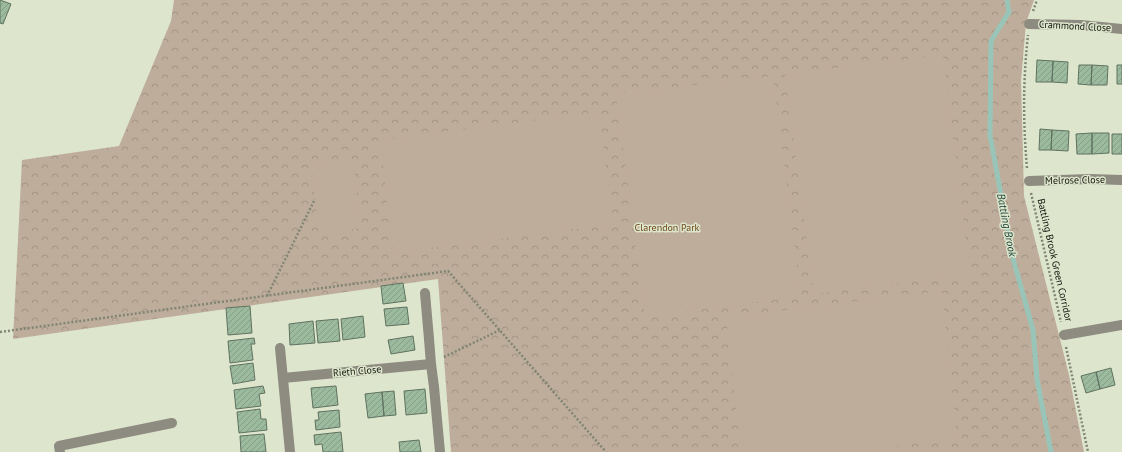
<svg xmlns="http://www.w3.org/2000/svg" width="1122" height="452" viewBox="0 0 1122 452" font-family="'PT Sans',sans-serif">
	<defs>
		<pattern id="park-crowns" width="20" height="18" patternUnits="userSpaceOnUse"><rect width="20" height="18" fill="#bfad9b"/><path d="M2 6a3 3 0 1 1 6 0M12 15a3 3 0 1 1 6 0" fill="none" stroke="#a39484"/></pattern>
		<pattern id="building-hatch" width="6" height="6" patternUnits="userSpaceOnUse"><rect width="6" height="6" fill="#9cba9e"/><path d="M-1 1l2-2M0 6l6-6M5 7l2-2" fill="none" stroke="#859f87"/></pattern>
	</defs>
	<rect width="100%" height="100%" fill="#dde5cc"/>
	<path fill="url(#park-crowns)" d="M174,0h860l-8,23 -5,58 3,115 45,179 15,77h-633l-13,-173 -425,60 9,-179 97,-14 52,-125z"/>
	<path fill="#bfad9b" d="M943,55l27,220 -156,19 -29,-220z
		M773,76l28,220 -156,21 -29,-223z
		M599,112l14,112 -220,29 -13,-113z
		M353,159l8,69 -42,5 -8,-69z
		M942,291l15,147 -105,14h-111l-15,-135z"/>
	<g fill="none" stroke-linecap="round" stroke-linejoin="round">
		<path stroke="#99c5b8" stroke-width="5" d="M1007,0l2,12 -18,29 -1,94 22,120 21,75 4,49 14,73"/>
	</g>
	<path fill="url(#building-hatch)" stroke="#5f7261" d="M0,0l11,4 -8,20 -3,-1z
		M1037,60l16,1 -1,21h-16z
		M1053,61l15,1 -1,21 -15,-1z
		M1079,65h13l-1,20 -13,-1z
		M1092,65l16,1 -1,19h-16z
		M1117,65h5v19h-5z
		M1040,129l12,1 -1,20h-12z
		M1052,130l17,1 -1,20 -17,-1z
		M1092,133h17v20l-17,1z
		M1092,133v21h-15l-1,-20z
		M1112,134h10v20h-10z
		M403,283l3,18 -23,3 -2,-18z
		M250,306l2,27 -24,2 -2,-27z
		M407,307l2,17 -23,2 -2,-17z
		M363,316l2,21 -22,3 -2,-21z
		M338,319l2,22 -22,2 -2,-22z
		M313,321l2,22 -25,2 -1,-21z
		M413,336l2,14 -24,4 -3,-14z
		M254,338l1,6h-4l2,16 -23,3 -2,-22z
		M253,363l2,17 -22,4 -3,-18z
		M1111,368l4,17 -15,4 -4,-17z
		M1096,372l4,17 -14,4 -5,-17z
		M263,386l2,7 -6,1 2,12 -25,3 -2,-19z
		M336,386l2,19 -25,3 -2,-20z
		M425,389l2,24 -21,2 -2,-24z
		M394,391l2,24 -12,1 -2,-24z
		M382,392l2,24 -16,2 -3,-24z
		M260,409l1,10h5l1,11 -28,3 -2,-21z
		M339,410l1,17 -24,3 -1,-10h4l-1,-8z
		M341,432l2,20h-20l-1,-8 -7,1 -1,-10z
		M264,434l2,18h-25l-1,-16z
		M419,440l2,12h-21l-1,-10z"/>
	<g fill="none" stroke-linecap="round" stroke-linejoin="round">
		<path stroke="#808574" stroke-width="2.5" stroke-dasharray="2 2" stroke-linecap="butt" d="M1033,11l4,-11
			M1027,168c-4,-45 -4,-88 1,-133
			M1031,193l30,129
			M267,296l48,-97
			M0,332l448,-61 158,181
			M1066,347l22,105
			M444,357l56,-27"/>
		<path stroke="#8e8b81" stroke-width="10" d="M425,293l4,46
			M434,387l6,65
			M60,452l-1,-6 113,-23"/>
		<path stroke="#8e8b81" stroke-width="10" d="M1029,24l52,1 41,4
			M1029,181l61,-2 32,1
			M1064,335l58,-10
			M429,339l2,25 3,23
			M280,348l10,104
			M283,378l148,-14"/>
	</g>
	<g text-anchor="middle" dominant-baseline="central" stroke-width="3" stroke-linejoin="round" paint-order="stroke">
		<g font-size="10" fill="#11130b" stroke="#dde5cc">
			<text transform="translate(1075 26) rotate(3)">Crammond Close</text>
			<text transform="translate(1075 180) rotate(-1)">Melrose Close</text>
			<text transform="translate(1055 260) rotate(77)">Battling Brook Green Corridor</text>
			<text transform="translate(357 371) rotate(-5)">Rieth Close</text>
		</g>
		<g font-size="10" fill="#6d4617" stroke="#dde5cc">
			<text x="667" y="227">Clarendon Park</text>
		</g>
		<g font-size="11" font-style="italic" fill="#153d33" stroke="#dde5cc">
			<text transform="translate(1007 225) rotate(79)">Battling Brook</text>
		</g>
	</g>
</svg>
